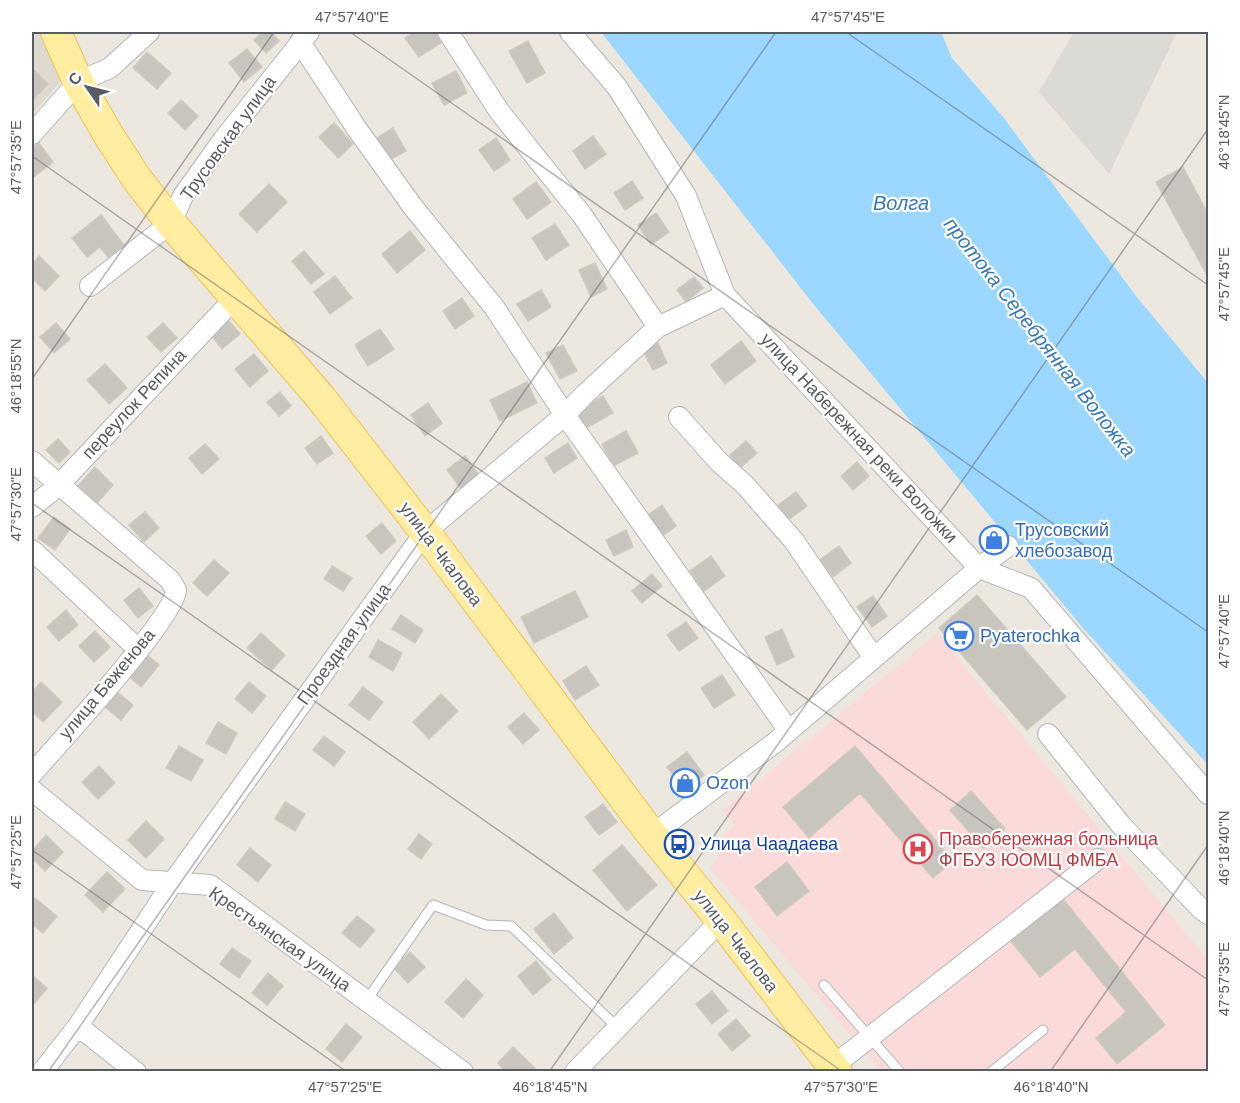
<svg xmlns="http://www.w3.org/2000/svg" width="1240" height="1103" viewBox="0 0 1240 1103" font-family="Arial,sans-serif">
	<rect width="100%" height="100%" fill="#ece8df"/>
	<path fill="#dcdad4" d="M1074,32h103l-68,142 -70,-82z"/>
	<path fill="#dedad0" d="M32,32h11l20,47 -31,35z"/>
	<path fill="#fbdbd9" d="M937,633l271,327v111h-328l-171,-204 8,-7 4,-23 14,-12 -13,-14z"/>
	<path fill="#9cd7ff" d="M601,32h340l11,26 51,59 133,179 72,87v382l-125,-137 -269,-323z"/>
	<path fill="#c8c5be" stroke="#d0cabd" stroke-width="1.5" d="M263,32h8l8,9 -13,12 -12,-13z
		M414,32h21l7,10 -23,15 -14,-19z
		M528,41l17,32 -18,10 -18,-32z
		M247,49l15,18 -18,15 -15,-19z
		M147,52l24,21 -14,16 -24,-21z
		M32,68l16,16 -16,17z
		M456,71l11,22 -23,12 -12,-22z
		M181,100l17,16 -13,14 -17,-17z
		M334,123l19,21 -15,14 -19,-21z
		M393,128l13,23 -18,10 -13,-22z
		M593,136l13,18 -21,15 -12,-18z
		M496,138l14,22 -16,11 -15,-21z
		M39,143l14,19 -21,16v-30z
		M1183,167l25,47v63l-52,-95z
		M632,181l11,17 -18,12 -11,-17z
		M536,182l15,20 -24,17 -14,-20z
		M269,184l18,18 -30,30 -18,-18z
		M656,213l13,19 -18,13 -13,-20z
		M101,215l23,30 -16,12 -8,-10 -13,10 -15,-19z
		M555,224l14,21 -23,15 -14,-22z
		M410,231l15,19 -28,23 -15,-19z
		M304,251l20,23 -13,10 -19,-23z
		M39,256l20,20 -14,15 -13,-13v-13z
		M595,263l12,26 -16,8 -12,-27z
		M335,276l17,22 -22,16 -16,-22z
		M694,277l9,11 -17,14 -9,-12z
		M541,290l10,17 -23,14 -11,-17z
		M462,298l12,18 -19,13 -12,-18z
		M228,320l12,14 -18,15 -12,-15z
		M56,323l14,16 -16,14 -14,-16z
		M163,323l14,15 -16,14 -14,-15z
		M380,329l14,20 -26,17 -13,-21z
		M657,341l10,22 -14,7 -11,-21z
		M741,341l15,20 -31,23 -14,-19z
		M563,345l14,26 -17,8 -14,-26z
		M254,354l14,17 -18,16 -15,-18z
		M105,364l22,24 -18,16 -22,-24z
		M527,382l10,21 -37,18 -10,-21z
		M280,392l11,14 -12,10 -12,-14z
		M603,396l10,17 -27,15 -10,-17z
		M428,403l14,20 -17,13 -14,-21z
		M626,431l12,22 -25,13 -11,-22z
		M321,436l12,17 -16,11 -12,-16z
		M58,439l12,13 -11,11 -13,-13z
		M746,441l11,12 -17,15 -10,-13z
		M568,443l9,15 -23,15 -9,-15z
		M205,444l14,15 -17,15 -13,-16z
		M465,456l14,19 -18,14 -14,-19z
		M857,462l12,14 -16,14 -12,-14z
		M95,467l18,18 -16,18 -19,-17z
		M796,492l11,14 -19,14 -11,-14z
		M662,505l14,21 -18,13 -14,-21z
		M145,512l14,16 -15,14 -15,-17z
		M54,517l16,12 -15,21 -17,-12z
		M382,523l14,18 -15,13 -15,-18z
		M626,530l7,17 -19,9 -8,-16z
		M839,546l12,17 -18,14 -13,-17z
		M711,556l14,20 -21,15 -14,-20z
		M214,560l15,13 -22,23 -14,-13z
		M332,566l20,12 -9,13 -19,-12z
		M652,574l10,12 -20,17 -10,-12z
		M139,588l14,18 -15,12 -14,-18z
		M575,591l13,26 -54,26 -13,-26z
		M977,595l89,102 -39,33 -88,-102z
		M873,596l14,20 -15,11 -15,-20z
		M66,610l12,15 -19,16 -12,-14z
		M401,615l22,15 -8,13 -23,-14z
		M686,622l12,16 -19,13 -12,-16z
		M782,629l12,28 -17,8 -12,-28z
		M95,631l15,16 -16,15 -15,-16z
		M261,633l24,22 -13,15 -25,-22z
		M378,640l24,13 -9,18 -24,-14z
		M145,653l14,12 -18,22 -15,-13z
		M586,666l13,19 -24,15 -12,-19z
		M722,675l13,20 -21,13 -13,-20z
		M41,682l21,20 -19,20 -11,-11v-19z
		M249,682l17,14 -14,17 -17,-14z
		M363,687l20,15 -14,18 -20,-15z
		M117,692l16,13 -12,15 -16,-13z
		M441,694l17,17 -29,28 -16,-17z
		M524,713l15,17 -16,14 -15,-17z
		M218,722l19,11 -11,21 -20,-11z
		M324,736l21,16 -11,14 -21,-16z
		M179,746l24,14 -12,21 -25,-13z
		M855,746l98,115 -20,17 -73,-85 -51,45 -26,-31z
		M687,752l17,23 -19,14 -18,-22z
		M99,766l16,17 -17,16 -16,-17z
		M971,791l34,38 -22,19 -33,-38z
		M285,802l20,12 -10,17 -20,-12z
		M603,804l14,18 -18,13 -14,-18z
		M146,821l18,18 -18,19 -18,-18z
		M419,834l13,10 -11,15 -13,-10z
		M46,835l17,17 -18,19 -13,-13v-7z
		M622,845l35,40 -30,26 -34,-41z
		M250,848l21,17 -13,17 -21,-17z
		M787,862l22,29 -32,25 -22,-29z
		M107,872l18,17 -22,23 -18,-17z
		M35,898l22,18 -14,17 -11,-9v-21z
		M1063,899l102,126 -48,39 -21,-26 30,-26 -51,-63 -35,28 -29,-36z
		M554,913l19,25 -19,16 -20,-25z
		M357,916l18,14 -15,18 -18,-15z
		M232,948l19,13 -12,17 -19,-14z
		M410,952l15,15 -17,16 -14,-15z
		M536,961l15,19 -18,15 -15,-19z
		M268,973l15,13 -16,19 -15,-12z
		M32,975l15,13 -12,15 -3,-3z
		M466,979l17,16 -20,23 -18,-16z
		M712,991l16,20 -16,13 -16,-20z
		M736,1019l14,17 -18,15 -14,-17z
		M346,1024l16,13 -20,25 -16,-13z
		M513,1047l22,21 -3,4h-26l-8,-9z"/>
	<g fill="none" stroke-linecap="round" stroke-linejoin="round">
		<g stroke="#b2b6bb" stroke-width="11">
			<path id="service" d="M824,985l76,87
				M366,1001l67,-96 53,20 25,1 106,101
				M991,1072l52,-42"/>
		</g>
		<g stroke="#b2b6bb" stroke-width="22">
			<path id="minor" d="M448,32l51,79 83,104 76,112
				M570,32l47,55 69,109 39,99 254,273 52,20 177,206
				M300,42l57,87 56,78 81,100 71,108 224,316
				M32,134l46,-52 32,-14 39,-36
				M90,286l81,-63 12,-27 40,-56 86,-108
				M679,417l40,45 26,23 49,56 80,117
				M32,461l138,119 6,10c-2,29 -119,155 -144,184
				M32,507l26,-21 176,-187
				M32,550l107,100
				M1048,734l73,91 80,84 7,5
				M32,790l110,90 68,5 253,187
				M652,835l125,-94 202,-173 29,-22
				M78,1026l58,46
				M833,1066l265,-207
				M42,1072l36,-46 95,-144 252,-350 140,-117 20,-21 73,-67 67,-32
				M575,1072l146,-152"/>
		</g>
		<g stroke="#f3c051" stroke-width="32">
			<path id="primary" d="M56,32l22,50 31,54 28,43 34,44 150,175 104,134 220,294 76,94 116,152"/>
		</g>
		<use href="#service" stroke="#fff" stroke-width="9"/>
		<use href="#minor" stroke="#fff" stroke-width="20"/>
		<use href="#primary" stroke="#ffeda1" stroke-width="30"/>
	</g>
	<path fill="none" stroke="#585c61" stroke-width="1.5" stroke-opacity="0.45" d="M350,32l858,600M846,32l362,253M32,156l1176,824M32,379l242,-347M32,503l811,569M32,850l315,222M48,1072l728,-1040M549,1072l659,-943M1050,1072l158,-227"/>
	<defs>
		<g id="shop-ring" transform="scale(1.5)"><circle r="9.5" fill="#fff" stroke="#3f7fe0" stroke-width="1.5"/><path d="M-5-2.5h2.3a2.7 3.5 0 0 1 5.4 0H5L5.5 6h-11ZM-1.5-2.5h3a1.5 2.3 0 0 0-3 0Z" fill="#3f7fe0"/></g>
		<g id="supermarket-ring" transform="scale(1.5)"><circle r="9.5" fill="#fff" stroke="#3f7fe0" stroke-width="1.5"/><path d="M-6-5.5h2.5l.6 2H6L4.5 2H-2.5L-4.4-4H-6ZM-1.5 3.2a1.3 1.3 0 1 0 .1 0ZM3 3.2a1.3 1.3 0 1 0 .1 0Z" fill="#3f7fe0"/></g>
		<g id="bus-ring" transform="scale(1.5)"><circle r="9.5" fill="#fff" stroke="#1a4fb4" stroke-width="1.5"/><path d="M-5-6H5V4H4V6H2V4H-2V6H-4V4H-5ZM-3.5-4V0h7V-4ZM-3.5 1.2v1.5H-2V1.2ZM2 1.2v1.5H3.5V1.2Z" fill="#1a4fb4"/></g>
		<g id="hospital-ring" transform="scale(1.5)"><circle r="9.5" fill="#fff" stroke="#e0444e" stroke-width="1.5"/><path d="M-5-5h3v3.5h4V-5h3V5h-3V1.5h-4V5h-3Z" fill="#e0444e"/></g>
	</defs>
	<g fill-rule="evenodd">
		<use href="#shop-ring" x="994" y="540"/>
		<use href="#supermarket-ring" x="959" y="636"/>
		<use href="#shop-ring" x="685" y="783"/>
		<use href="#bus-ring" x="679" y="844"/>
		<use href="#hospital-ring" x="918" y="849"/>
	</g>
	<g text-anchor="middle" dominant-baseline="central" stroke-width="4.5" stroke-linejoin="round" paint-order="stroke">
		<g font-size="18" fill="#585c61" stroke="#fff">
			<text transform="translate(228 138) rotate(-54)">Трусовская улица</text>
			<text transform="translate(134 404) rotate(-47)">переулок Репина</text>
			<text transform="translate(859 438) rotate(47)">улица Набережная реки Воложки</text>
			<text transform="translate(441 554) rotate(53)">улица Чкалова</text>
			<text transform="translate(344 644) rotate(-54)">Проездная улица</text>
			<text transform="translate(107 684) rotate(-50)">улица Баженова</text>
			<text transform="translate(280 939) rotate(35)">Крестьянская улица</text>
			<text transform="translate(736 941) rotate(52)">улица Чкалова</text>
		</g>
		<g font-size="18" fill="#366cbe" stroke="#fff" text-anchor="start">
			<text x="1015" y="530">Трусовский<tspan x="1015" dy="21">хлебозавод</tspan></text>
			<text x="980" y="636">Pyaterochka</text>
			<text x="706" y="783">Ozon</text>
		</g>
		<g font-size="18" fill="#be3a42" stroke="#fff" text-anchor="start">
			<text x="939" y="839">Правобережная больница<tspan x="939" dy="21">ФГБУЗ ЮОМЦ ФМБА</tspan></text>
		</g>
		<g font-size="18" fill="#164399" stroke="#fff" text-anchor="start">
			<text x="700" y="844">Улица Чаадаева</text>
		</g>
		<g font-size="20" font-style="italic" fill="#3a78b1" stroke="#fff">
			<text x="901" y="203">Волга</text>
			<text transform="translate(1040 337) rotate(52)">протока Серебрянная Воложка</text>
		</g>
	</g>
	<rect width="1240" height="1103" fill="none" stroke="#ffffff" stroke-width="66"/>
	<g transform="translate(87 87) rotate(305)" stroke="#ffffff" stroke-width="4.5" paint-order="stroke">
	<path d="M0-4.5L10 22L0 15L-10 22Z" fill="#585c61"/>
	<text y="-9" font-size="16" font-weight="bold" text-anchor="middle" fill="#585c61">С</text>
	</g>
	<rect x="33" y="33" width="1174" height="1037" fill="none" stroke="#585c61" stroke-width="2"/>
	<g font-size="15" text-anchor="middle" fill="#585c61">
		<text x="352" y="22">47°57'40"E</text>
		<text x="848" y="22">47°57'45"E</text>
		<text transform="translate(1224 132) rotate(-90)" y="5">46°18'45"N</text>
		<text transform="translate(16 157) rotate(-90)" y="5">47°57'35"E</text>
		<text transform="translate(1224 284) rotate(-90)" y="5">47°57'45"E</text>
		<text transform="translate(16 376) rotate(-90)" y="5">46°18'55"N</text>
		<text transform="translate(16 504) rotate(-90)" y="5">47°57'30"E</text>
		<text transform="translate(1224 631) rotate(-90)" y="5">47°57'40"E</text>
		<text transform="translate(1224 848) rotate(-90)" y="5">46°18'40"N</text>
		<text transform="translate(16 852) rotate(-90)" y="5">47°57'25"E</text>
		<text transform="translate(1224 979) rotate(-90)" y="5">47°57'35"E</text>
		<text x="345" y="1092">47°57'25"E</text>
		<text x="550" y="1092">46°18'45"N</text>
		<text x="841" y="1092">47°57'30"E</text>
		<text x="1051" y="1092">46°18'40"N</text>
	</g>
</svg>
